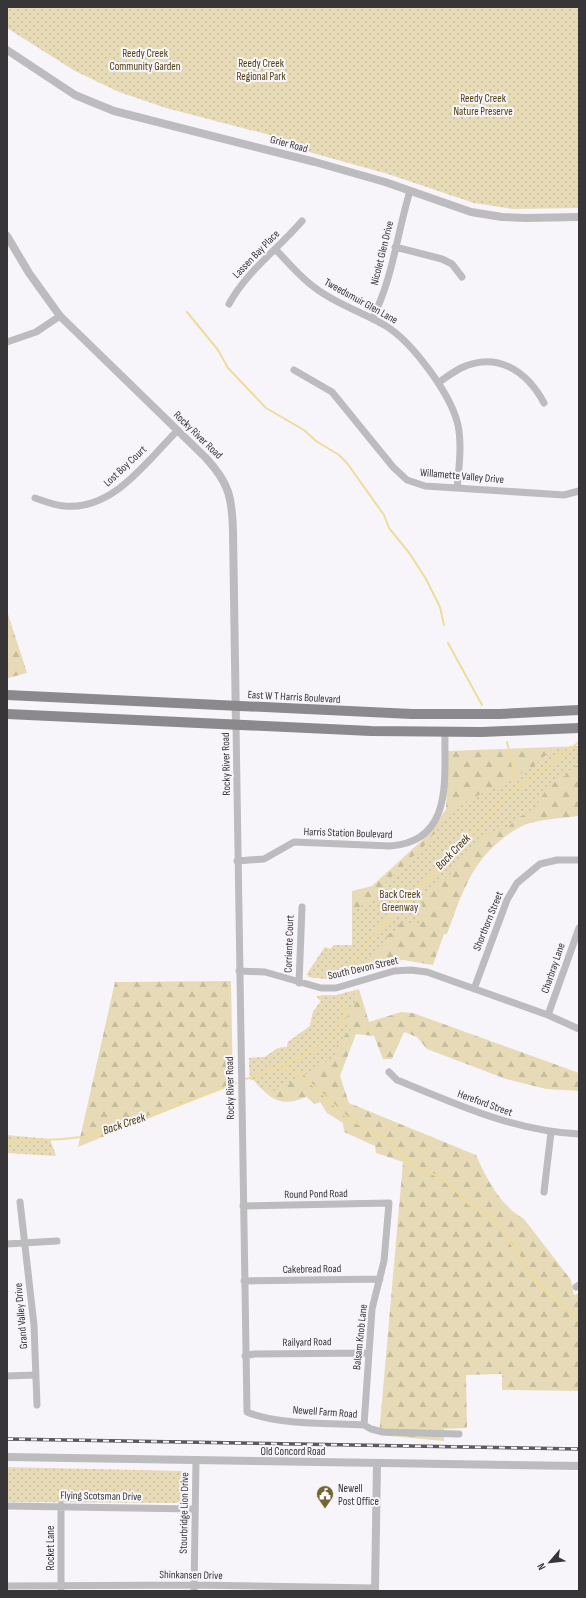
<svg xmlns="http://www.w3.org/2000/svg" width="586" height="1598" viewBox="0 0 586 1598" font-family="'Sofia Sans Condensed',sans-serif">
	<defs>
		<pattern id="forest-firs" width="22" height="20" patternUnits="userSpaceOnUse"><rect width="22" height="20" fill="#e6dbb6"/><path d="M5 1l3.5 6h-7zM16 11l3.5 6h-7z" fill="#c6bd9d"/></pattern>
		<pattern id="park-dots" width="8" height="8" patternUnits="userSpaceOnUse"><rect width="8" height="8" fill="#e6dbb6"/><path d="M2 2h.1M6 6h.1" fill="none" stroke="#c6bd9d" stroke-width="1.8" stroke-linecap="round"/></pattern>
	</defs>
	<rect width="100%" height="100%" fill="#f8f5fa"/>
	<path fill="url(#forest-firs)" d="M7,611l20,62 -19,5h-1z
		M579,746v70c-16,2 -33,3 -49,7 -10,3 -21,10 -29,17 -31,24 -41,59 -54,94h-3l-11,31 -30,-5 -13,2 -47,14 -17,3 -17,-2 -2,-3 18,-27 5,2 4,-4h18v-54l20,-5 58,-53 16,-24 2,-58z
		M231,981l2,103 -155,63 37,-165z
		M359,989l10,33 32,-10 12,1 166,60v18l-33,-2 -40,-10 -79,-30 -10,-12 -13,-5 -12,27h-9l-9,-23 -18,-2 -16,42 9,27 127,52c11,25 24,50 48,64l47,61 3,15 5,-2v98l-77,-1v-16l-36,1 1,53 -23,1v12l-65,-6 24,-273 -27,-9 -1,-7 -31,-14 -1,-9 -16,-10 -7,-11 -5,2 -9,-7c-24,11 -37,2 -52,-17h-4l-1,-22 16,-1 13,-9 9,-1 1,-5 22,-16 3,-14 8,-11 -5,-5 21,-1z"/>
	<path fill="url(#park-dots)" d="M7,7h572v201l-66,1 -39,-6 -86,-29 -97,-27 2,-6 -127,-33 -47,-16 -44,-21 -68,-43z
		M579,746v20h-5l-9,10 -5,1 -14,13 -12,19 -20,11 -7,10 -7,-1 -20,9 -19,21 -12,17 -10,6 -16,16 -4,28 -19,-3 -2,5 -11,8c1,12 -18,21 -27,27l1,8 -35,8 -17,-2 -2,-3 18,-27 5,2 4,-4h18v-34l18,-10 9,-12 48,-46 8,-11 21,-22 16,-12 40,-17 12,-10 8,-3 21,-20z
		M353,991c6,11 -1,20 -8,28l7,9 -15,16v11l-18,11 -2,-1 -2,4 -39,22 -16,-3 -6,-8h-4l-1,-22 16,-1 13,-9 9,-1 1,-5 22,-16 3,-14 8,-11 -5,-5 21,-1z
		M7,1135l43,4 6,17 -49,-3z
		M7,1467l174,4 6,6 -1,23 -5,3 -174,-1z"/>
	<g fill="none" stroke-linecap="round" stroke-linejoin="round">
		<path stroke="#eedb9e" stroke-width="2" d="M187,312l31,38 10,18 38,40 38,22 12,11 23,14 8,8 37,52 5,13 21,26 16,25 14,28 4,18
			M448,643l34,62
			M507,742l11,46
			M339,977l7,-6 32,-41 72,-72 58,-63 29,-20 42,-33
			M278,1067l17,5 19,14 33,31 24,15 15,6 26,27 25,11 13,9 22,22 17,7 10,11 33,51 14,16 33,27
			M246,1079c33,-13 91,-29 100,-68l-7,-12
			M7,1142l56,-3 19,-2 23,-5 43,-15 88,-34"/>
		<path stroke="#bcbbbd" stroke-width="7" d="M395,247l47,12 10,5 10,13
			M275,249c13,13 25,28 39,38 21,17 49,25 72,39 26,16 65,68 72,99 4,20 1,43 -1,63
			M229,304c18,-33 49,-55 73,-83
			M372,319c21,-40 25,-86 38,-128
			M7,342l29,-10 24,-16
			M294,370l38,22 61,75 14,13 18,6 139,9 15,-4
			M438,383c7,-5 15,-11 23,-15 36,-17 66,3 83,35
			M35,498c9,3 19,7 29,8 49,5 82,-44 113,-75
			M236,725l11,687c31,13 83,11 117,13l7,4 12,3 76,2
			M237,861l27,-2 30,-17 96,4c64,-4 54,-68 55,-114
			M239,971l26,1 56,16h15l58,-17 17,-1 16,2 121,43 31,14
			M299,983l3,-76
			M474,989l33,-89 10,-17 23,-19 17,-4h22
			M548,1015l31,-87
			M389,1072l8,8c62,25 114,50 182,54
			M544,1192l7,-60
			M20,1202l14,123 3,80
			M243,1206l146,-3 -5,58 -12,48 -8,116
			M7,1244l50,-3
			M244,1281l136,-2
			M576,1287l3,-2
			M245,1356l9,-2 115,-1
			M7,1376l29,-1
			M7,1506l187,3
			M7,1586l187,-1 181,3
			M61,1591v-86
			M194,1591l2,-131"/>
		<path stroke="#bcbbbd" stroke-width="8" d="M7,50l68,45 39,16 201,51 70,20 86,30 31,5 24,1 53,-1
			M7,236l22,37 31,43 146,142c23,25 26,39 27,73l3,194
			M7,1457l572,9
			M375,1591l2,-128"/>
		<path stroke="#8b898c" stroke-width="10" d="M7,695l405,19h88l79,-4
			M7,714l364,17 111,1 97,-4"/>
		<g stroke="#5b595b" stroke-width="3.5">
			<path id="rail" d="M7,1439l572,10"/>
		</g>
		<use href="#rail" stroke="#f8f5fa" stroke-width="2" stroke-dasharray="6" stroke-linecap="butt"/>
	</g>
	<defs>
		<g id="civic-pin" transform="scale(0.9)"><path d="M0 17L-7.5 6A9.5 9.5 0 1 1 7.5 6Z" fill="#746633" stroke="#f8f5fa"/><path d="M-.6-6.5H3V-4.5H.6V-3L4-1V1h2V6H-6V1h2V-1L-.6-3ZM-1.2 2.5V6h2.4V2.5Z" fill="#fff"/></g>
	</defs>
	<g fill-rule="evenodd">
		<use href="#civic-pin" x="325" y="1494"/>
	</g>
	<g text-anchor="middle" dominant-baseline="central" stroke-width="4" stroke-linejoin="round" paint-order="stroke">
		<g font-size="11" fill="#4f4112" stroke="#f8f5fa">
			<text x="145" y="53">Reedy Creek<tspan x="145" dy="13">Community Garden</tspan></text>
			<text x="261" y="63">Reedy Creek<tspan x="261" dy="13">Regional Park</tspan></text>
			<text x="483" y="98">Reedy Creek<tspan x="483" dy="13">Nature Preserve</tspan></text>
			<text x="400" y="894">Back Creek<tspan x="400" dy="13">Greenway</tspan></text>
		</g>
		<g font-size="11" fill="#373537" stroke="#f8f5fa">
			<text transform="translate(289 144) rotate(15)">Grier Road</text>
			<text transform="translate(382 253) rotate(-76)">Nicolet Glen Drive</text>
			<text transform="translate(256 254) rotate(-46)">Lassen Bay Place</text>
			<text transform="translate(361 301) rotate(29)">Tweedsmuir Glen Lane</text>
			<text transform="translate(198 435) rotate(44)">Rocky River Road</text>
			<text transform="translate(125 466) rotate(-43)">Lost Boy Court</text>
			<text transform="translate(462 476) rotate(5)">Willamette Valley Drive</text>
			<text transform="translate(294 697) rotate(3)">East W T Harris Boulevard</text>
			<text transform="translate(226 764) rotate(-91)">Rocky River Road</text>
			<text transform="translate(348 833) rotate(2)">Harris Station Boulevard</text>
			<text transform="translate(488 921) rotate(-68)">Shorthorn Street</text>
			<text transform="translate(289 944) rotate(-88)">Corriente Court</text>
			<text transform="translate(363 968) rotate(-13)">South Devon Street</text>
			<text transform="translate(553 968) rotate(-71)">Charbray Lane</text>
			<text transform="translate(230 1088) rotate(-91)">Rocky River Road</text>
			<text transform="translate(485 1103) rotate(20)">Hereford Street</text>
			<text transform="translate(316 1194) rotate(-1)">Round Pond Road</text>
			<text transform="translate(312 1269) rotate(-1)">Cakebread Road</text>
			<text transform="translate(21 1316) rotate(-95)">Grand Valley Drive</text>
			<text transform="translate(360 1337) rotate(-84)">Balsam Knob Lane</text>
			<text transform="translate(307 1342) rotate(-1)">Railyard Road</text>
			<text transform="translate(325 1412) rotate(4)">Newell Farm Road</text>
			<text x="293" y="1451">Old Concord Road</text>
			<text transform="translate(101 1496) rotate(1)">Flying Scotsman Drive</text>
			<text transform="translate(184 1513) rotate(-89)">Stourbridge Lion Drive</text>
			<text transform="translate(50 1548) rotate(-90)">Rocket Lane</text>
			<text transform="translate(191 1575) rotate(1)">Shinkansen Drive</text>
		</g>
		<g font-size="11" fill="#373537" stroke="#f8f5fa" text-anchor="start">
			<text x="338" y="1488">Newell<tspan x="338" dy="13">Post Office</tspan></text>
		</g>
		<g font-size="12" font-style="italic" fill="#413402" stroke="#f8f5fa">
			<text transform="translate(453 852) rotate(-46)">Back Creek</text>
			<text transform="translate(124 1124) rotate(-19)">Back Creek</text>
		</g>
	</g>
	<rect width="586" height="1598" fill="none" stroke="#373537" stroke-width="16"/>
	<g transform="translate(550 1562) rotate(242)" stroke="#f8f5fa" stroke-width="3" paint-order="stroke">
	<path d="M0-3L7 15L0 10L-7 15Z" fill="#373537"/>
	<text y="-6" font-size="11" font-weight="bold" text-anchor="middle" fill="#373537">N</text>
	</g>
</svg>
